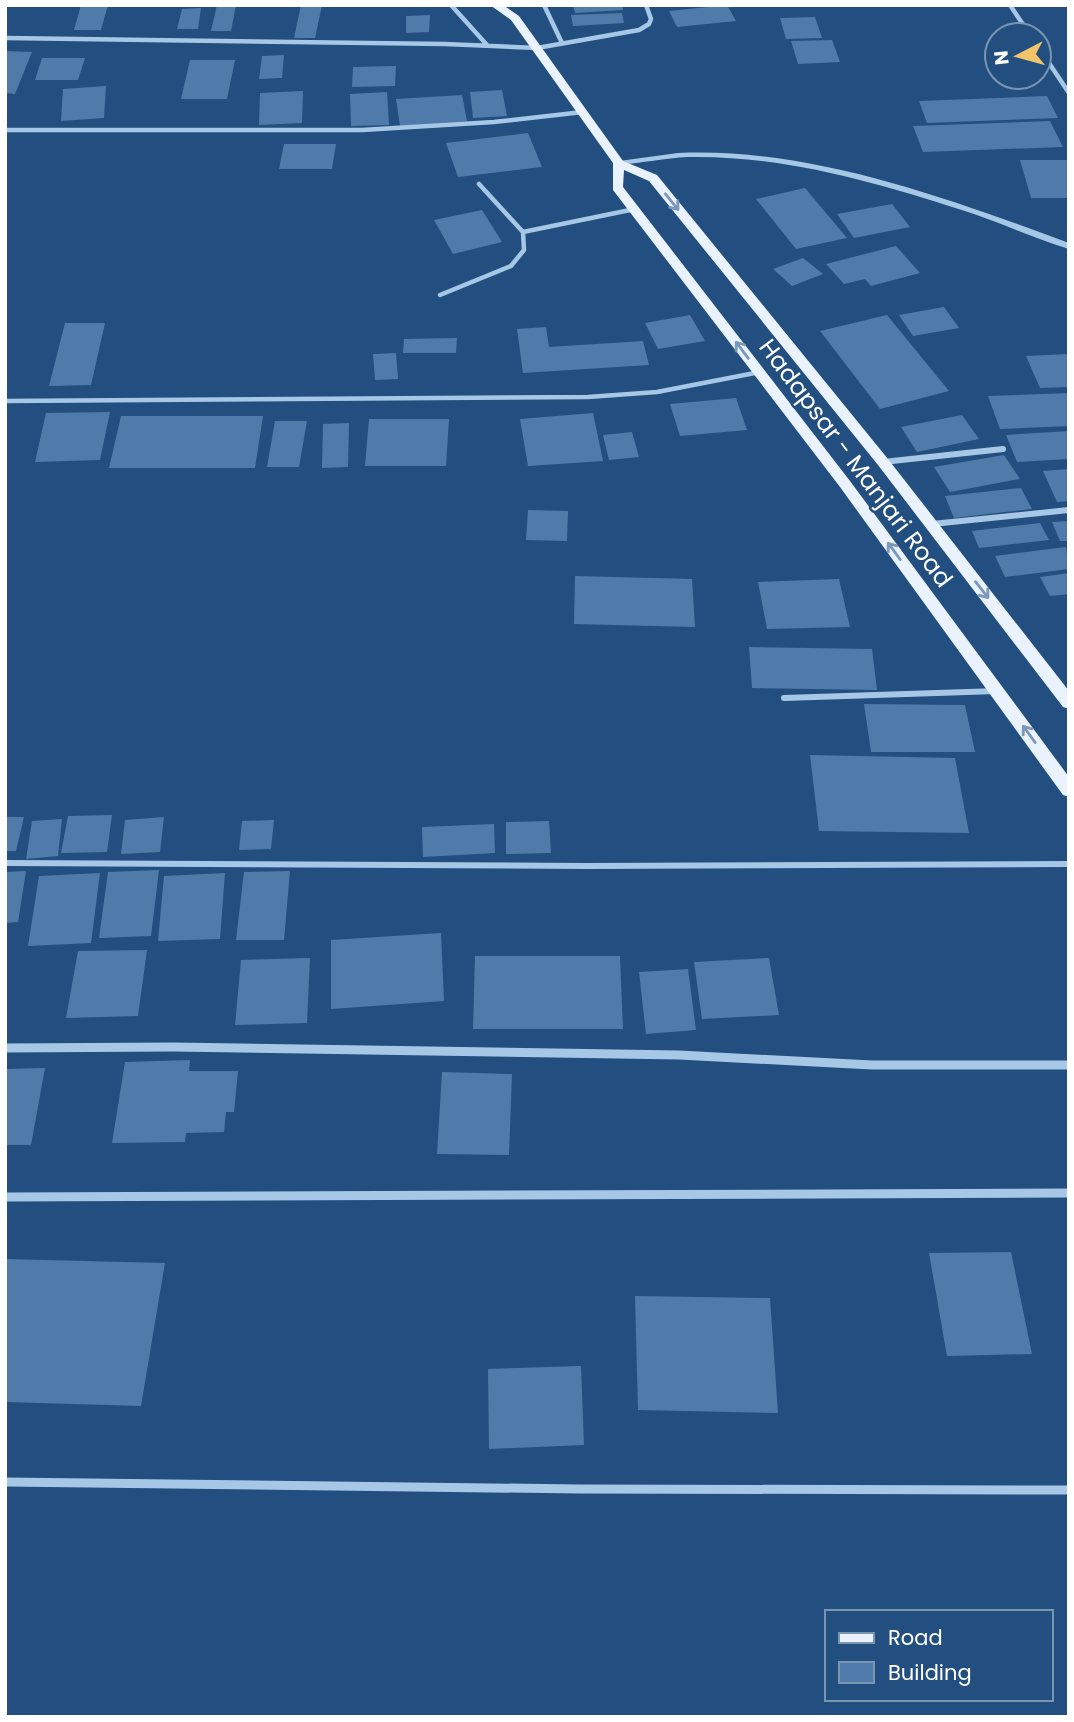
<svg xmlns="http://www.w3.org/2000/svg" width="1074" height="1722" viewBox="0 0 1074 1722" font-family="Poppins,sans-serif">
	<rect width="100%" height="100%" fill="#224f7f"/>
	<path fill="#4f7baa" d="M81,5h27l-7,25h-27z
		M217,5h19l-5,26h-20z
		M301,5h21l-7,33h-21z
		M573,5h49l1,5 -48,3z
		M727,5l9,16 -59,6 -8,-16z
		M201,8l-3,21h-21l5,-20z
		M622,13l2,10 -51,3 -2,-11z
		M430,15l-1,17 -23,1v-17z
		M815,17l7,21 -36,1 -6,-21z
		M832,40l8,22 -42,2 -7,-23z
		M5,51l27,1 -17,42 -10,-1z
		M284,55l-2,23 -23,1 3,-23z
		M42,58h43l-7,22h-43z
		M190,60h45l-8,39h-46z
		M396,66l-1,20 -43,1 1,-20z
		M106,86l-2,32 -43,3 2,-32z
		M502,90l5,26 -34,2 -3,-26z
		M303,91l-1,32 -43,2 1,-32z
		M387,92l2,33 -38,1 -1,-32z
		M462,95l5,26 -67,5 -4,-27z
		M1047,96l11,22 -131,5 -8,-22z
		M1050,121l13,26 -140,5 -10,-26z
		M528,133l14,34 -84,10 -12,-34z
		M284,144h52l-4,25h-53z
		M1020,160h49v38h-38z
		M805,188l42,50 -51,11 -40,-50z
		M892,204l18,23 -56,11 -17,-24z
		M482,210l20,32 -49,12 -19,-34z
		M896,246l24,27 -49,13 -6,-7 -21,5 -18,-20z
		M803,258l20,16 -31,12 -19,-17z
		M944,307l15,21 -46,8 -14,-21z
		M690,315l15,26 -47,8 -13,-26z
		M887,315l62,76 -69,18 -60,-78z
		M65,323h40l-14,62 -42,1z
		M546,327l3,20 94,-6 6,24 -126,8 -6,-44z
		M457,338l-1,15h-53l1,-14z
		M396,353l2,26 -23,1 -2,-26z
		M1069,354v33l-29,1 -14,-32z
		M1069,393v33l-69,3 -12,-33z
		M736,398l11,32 -67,6 -10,-32z
		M110,412l-10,48 -65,2 11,-49z
		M593,413l10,48 -75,5 -8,-47z
		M962,415l17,24 -62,13 -16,-25z
		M121,416h142l-8,52h-146z
		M369,419h80l-3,47h-81z
		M275,421h32l-8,46h-32z
		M349,423l-1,44 -26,1 1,-44z
		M1069,431v28l-52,3 -11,-27z
		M632,432l7,25 -30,3 -6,-25z
		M1004,455l16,24 -70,13 -16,-25z
		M1069,469v32l-12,1 -14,-31z
		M1021,488l11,21 -78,9 -9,-22z
		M528,510l40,1 -1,30 -41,-1z
		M1069,521v20h-9l-8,-19z
		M1040,523l9,17 -70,8 -7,-17z
		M1066,547l3,22 -64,8 -10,-21z
		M1069,573v21l-19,2 -10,-19z
		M575,576l117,3 3,48 -121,-3z
		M839,579l11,48 -83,2 -9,-47z
		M749,647l123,2 5,41 -125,-2z
		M864,704l101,1 10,47h-104z
		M810,755l145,3 14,75 -150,-2z
		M112,815l-5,37 -46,1 7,-37z
		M5,817h19l-8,34h-11z
		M164,817l-4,35 -39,2 4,-34z
		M62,819l-4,37 -32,3 6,-38z
		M274,820l-3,29 -32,1 3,-29z
		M549,821l2,32 -45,1v-32z
		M494,824l1,29 -72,4 -1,-30z
		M159,870l-8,66 -52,2 9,-66z
		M26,871l-8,51 -13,1v-51z
		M290,871l-6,69h-48l8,-68z
		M100,873l-9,70 -63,3 11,-70z
		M225,873l-5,66 -62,2 6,-65z
		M441,933l3,68 -113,8v-69z
		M147,950l-9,66 -72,2 12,-67z
		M475,956h145l3,73h-150z
		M310,958l-3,65 -72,2 6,-65z
		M769,958l10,57 -77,4 -8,-57z
		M688,969l8,61 -50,4 -7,-62z
		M190,1060l-1,11h49l-4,41h-8l-2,20 -38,1 -1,9 -73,1 13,-81z
		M45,1068l-14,77h-26v-76z
		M442,1072l70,2 -3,81 -72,-1z
		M1011,1252l21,102 -85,2 -18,-103z
		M5,1259l160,4 -24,143 -136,-4z
		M635,1296l135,2 8,115 -140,-3z
		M581,1366l3,79 -95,4 -1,-80z"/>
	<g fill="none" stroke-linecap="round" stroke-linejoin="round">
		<path stroke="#a7c7e7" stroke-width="4.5" d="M451,5l36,40
			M544,5l18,38
			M1010,5l20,30
			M5,38l440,6 92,4 102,-18 10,-6 2,-5 -5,-14
			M1039,48l30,45
			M5,130h357l132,-8 89,-10
			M479,184l44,48 112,-23
			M440,295l71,-29 13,-16 -1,-18
			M5,401l583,-4 69,-5 103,-20"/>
		<path stroke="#a7c7e7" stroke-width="6" d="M883,462l120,-13
			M932,524l137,-14
			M784,698l214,-7
			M5,863l582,3 482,-2"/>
		<path stroke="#a7c7e7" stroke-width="9" d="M5,1048l168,-1 506,8 193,10h197
			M5,1197l1064,-4
			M5,1482l575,7 489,1"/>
		<path fill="#a7c7e7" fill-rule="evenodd" d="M678,153c132,-6 269,45 391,90v6c-32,-10 -64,-24 -95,-35 -92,-30 -189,-59 -286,-57 -23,1 -46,6 -69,8l-4,-2 4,-2z"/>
		<path fill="#e9f2fd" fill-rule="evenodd" d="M490,5h13l16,11 104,145 34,14 231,284 181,232v18l-6,-2 -185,-242 -229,-284 -25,-11 -1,17 227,294 219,296v20l-6,-2 -223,-308 -227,-297v-27l-102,-143z"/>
	</g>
	<defs><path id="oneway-shaft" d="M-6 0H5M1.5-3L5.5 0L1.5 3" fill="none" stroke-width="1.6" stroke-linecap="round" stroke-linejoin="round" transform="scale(1.75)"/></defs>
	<g stroke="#7c98b8">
		<use href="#oneway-shaft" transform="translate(672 202) rotate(51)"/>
		<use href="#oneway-shaft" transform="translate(742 350) rotate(-127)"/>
		<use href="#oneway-shaft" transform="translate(894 551) rotate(-126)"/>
		<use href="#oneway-shaft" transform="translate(982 590) rotate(52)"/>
		<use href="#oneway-shaft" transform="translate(1029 734) rotate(-126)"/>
	</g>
	<g text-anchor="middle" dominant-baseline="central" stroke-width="5" stroke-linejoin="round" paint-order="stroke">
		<g font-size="24" fill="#fff" stroke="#224f7f">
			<text transform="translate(856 463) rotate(53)">Hadapsar - Manjari Road</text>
		</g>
	</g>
	<rect width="1074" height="1722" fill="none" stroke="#ffffff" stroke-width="14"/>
	<rect x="825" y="1610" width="228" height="91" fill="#224f7f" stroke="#7a95b2" stroke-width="2"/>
	<rect x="839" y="1633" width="35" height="10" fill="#e9f2fd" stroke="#7a95b2" stroke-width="2"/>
	<text x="888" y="1645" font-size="21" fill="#ffffff">Road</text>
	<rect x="839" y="1662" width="35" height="21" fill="#4f7baa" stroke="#7a95b2" stroke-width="2"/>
	<text x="888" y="1680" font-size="21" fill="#ffffff">Building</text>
	<g transform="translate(1018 56) rotate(264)"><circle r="33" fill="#224f7f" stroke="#7a95b2" stroke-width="2"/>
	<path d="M0-5L12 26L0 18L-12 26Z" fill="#f3c56a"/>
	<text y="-10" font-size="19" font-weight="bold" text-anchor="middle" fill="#ffffff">N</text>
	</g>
</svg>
